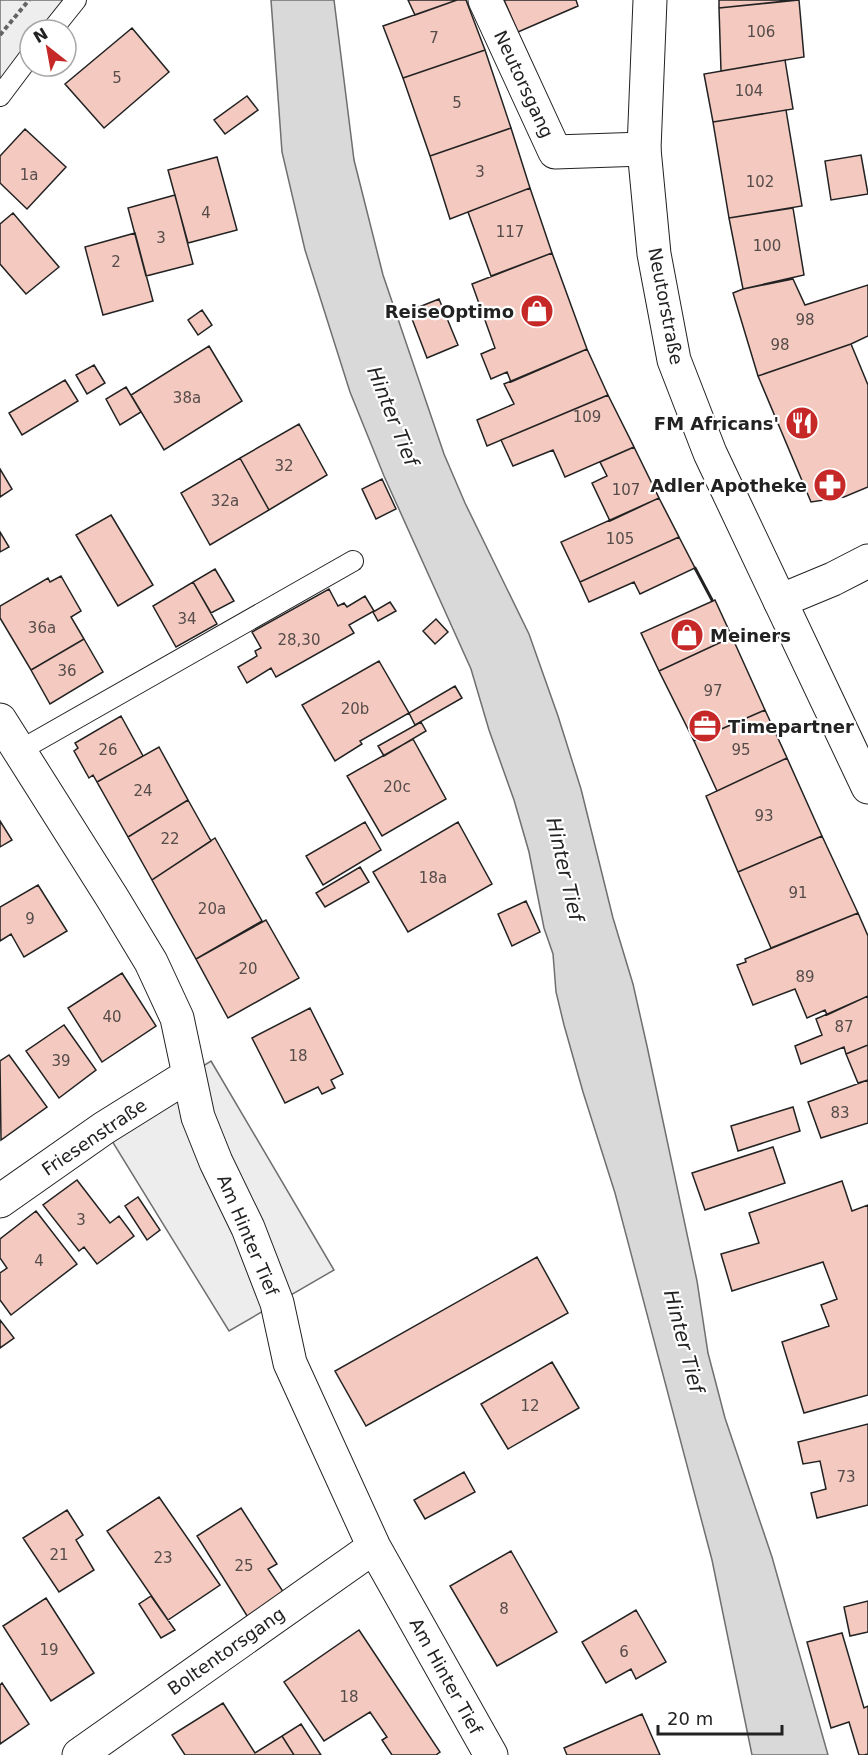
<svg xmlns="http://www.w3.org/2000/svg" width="868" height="1755" viewBox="0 0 868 1755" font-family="'DejaVu Sans',sans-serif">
	<rect width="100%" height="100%" fill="#fff"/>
	<path fill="#eee" stroke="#6f6f6f" stroke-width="1.5" d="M0,0h76l-24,30h-22v26l-30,40z"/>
	<path fill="#ededed" stroke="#6f6f6f" stroke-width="1.5" d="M211,1061l123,209 -105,61 -125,-203z"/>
	<path fill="#d9d9d9" stroke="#6f6f6f" stroke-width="1.5" d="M271,0h63l20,160 29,115 61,179 21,49 64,131 29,82 23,73 32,129 20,66 14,62 50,235 11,72 17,65 47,139 56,198h-76l-40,-195 -97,-367 -32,-101 -19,-67 -8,-33 -3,-38 -9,-26 -15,-76 -15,-52 -25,-70 -18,-61 -87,-193 -34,-84 -45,-142 -23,-98z"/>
	<path fill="#f3c9c0" stroke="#222" stroke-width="1.5" d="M408,0h49l-42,15z
		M457,0h9l19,50 -82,28 -20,-52z
		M504,0h72l2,6 -60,26z
		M719,0h76l-76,8z
		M799,0l5,57 -83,14 -2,-63z
		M132,28l37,44 -65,56 -39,-44z
		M485,50l26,78 -81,28 -27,-78z
		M785,60l8,49 -80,13 -9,-48z
		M247,96l11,14 -33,24 -11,-14z
		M786,110l16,96 -73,12 -16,-96z
		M511,128l19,60 -80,31 -20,-63z
		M25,129l41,38 -39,42 -27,-26v-27z
		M861,155l7,39 -37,6 -6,-39z
		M217,157l20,73 -49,13 -20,-73z
		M530,188l22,65 -61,23 -23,-64z
		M175,195l18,69 -47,12 -18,-68z
		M793,208l11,67 -61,14 -14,-71z
		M13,213l46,54 -33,27 -26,-30v-40z
		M135,233l18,68 -50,14 -18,-68z
		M552,253l35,96 -76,33 -4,-10 -16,7 -10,-25 14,-6 -23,-64z
		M793,279l12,26 63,-20v51l-17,8 -93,32 -25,-83 10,-4z
		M439,299l19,46 -31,13 -18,-47z
		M202,310l10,15 -14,10 -10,-15z
		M851,344l17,41v102l-24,10 -33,5 -53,-126z
		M209,346l33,55 -78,49 -33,-55z
		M587,349l21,46 -121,51 -10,-26 37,-16 -10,-20z
		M94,365l11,18 -18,11 -11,-19z
		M65,380l13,21 -56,34 -13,-22z
		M126,387l15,25 -21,13 -14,-26z
		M608,395l26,52 -69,30 -12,-27 -40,16 -12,-26z
		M299,424l28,51 -58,35 -29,-52z
		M634,447l25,51 -49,23 -18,-38 15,-7 -7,-14z
		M240,458l29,52 -59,35 -29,-52z
		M0,469l12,20 -12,8z
		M382,479l14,30 -20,10 -14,-30z
		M659,498l20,39 -99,45 -19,-40z
		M111,515l42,70 -35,21 -42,-71z
		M0,532l9,15 -9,5z
		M679,537l16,31 -55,26 -6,-12 -45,20 -9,-20z
		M215,569l19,32 -23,12 -18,-31z
		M61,576l20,35 -10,6 13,22 -53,31 -31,-52v-12l48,-28 2,4z
		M193,582l24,42 -41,23 -23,-41z
		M329,589l9,17 6,-3 3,4 18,-11 9,15 -25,14 5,8 -78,44 -5,-9 -24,15 -9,-16 19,-11 -2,-5 6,-3 -9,-16z
		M715,600l17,37 -73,34 -18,-38z
		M390,602l6,9 -18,10 -5,-9z
		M436,619l12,13 -13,12 -12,-13z
		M732,637l33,73 -71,31 -35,-70z
		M84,639l19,33 -53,32 -19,-34z
		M379,661l30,52 -49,28 2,3 -27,17 -33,-56z
		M455,686l7,12 -47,27 -6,-12z
		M765,710l22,48 -70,33 -23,-50z
		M121,716l22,40 -46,26 -4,-7 -4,3 -15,-27 4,-3 -3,-5z
		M421,722l5,9 -42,25 -6,-10z
		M413,739l33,60 -64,37 -35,-60z
		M159,747l29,53 -60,37 -31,-55z
		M787,758l35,78 -84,36 -32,-76z
		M188,800l23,41 -59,39 -24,-43z
		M0,821l12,19 -12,7z
		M365,822l16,28 -58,35 -17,-29z
		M458,822l34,62 -84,48 -35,-60z
		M822,836l36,77 -87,35 -33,-76z
		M215,838l47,83 -66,38 -44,-79z
		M360,867l9,15 -44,25 -9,-14z
		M38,885l29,46 -43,26 -13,-23 -11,7v-34z
		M526,901l14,31 -28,14 -14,-32z
		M858,913l10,23v60l-41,19 -2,-5 -18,8 -12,-29 -42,16 -16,-40 9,-3 -1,-3z
		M266,920l33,58 -71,40 -32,-59z
		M122,973l34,53 -54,36 -34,-54z
		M868,996v49l-22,9 -2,-7 -43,17 -6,-18 27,-11 -6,-16z
		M310,1008l33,66 -12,6 4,8 -13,6 -4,-7 -33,16 -33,-65z
		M64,1025l32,45 -37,28 -33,-47z
		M868,1045v35l-10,3 -12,-29z
		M9,1055l38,52 -46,33 -1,-79z
		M868,1080v43l-47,15 -13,-36z
		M793,1107l7,24 -62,20 -7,-25z
		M773,1147l12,36 -80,27 -13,-37z
		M77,1180l33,43 9,-7 15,20 -37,28 -13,-17 -5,4 -36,-46z
		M842,1181l10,30 16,-6v190l-64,18 -22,-71 47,-16 -8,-21 16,-6 -14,-37 -91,29 -11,-37 38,-11 -10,-30z
		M138,1197l22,33 -13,10 -22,-34z
		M36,1211l41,53 -66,51 -11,-15v-27l7,-5 -7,-10v-19z
		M537,1257l31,56 -202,113 -31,-55z
		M0,1320l14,18 -14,10z
		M552,1362l27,46 -71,41 -27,-45z
		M868,1424v81l-51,13 -6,-25 15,-4 -6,-28 -17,3 -5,-22z
		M464,1472l11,20 -50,27 -11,-19z
		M159,1497l61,88 -52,35 -61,-89z
		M241,1508l36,56 -9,5 18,27 -37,23 -52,-83z
		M67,1510l16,25 -7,5 18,30 -35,22 -36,-54z
		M511,1551l46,81 -60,34 -47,-80z
		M151,1596l24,34 -14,8 -22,-34z
		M46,1598l48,75 -43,28 -48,-75z
		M868,1601v31l-18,4 -6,-29z
		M636,1610l30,52 -30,17 -5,-10 -25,14 -24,-41z
		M359,1630l81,122 -4,3h-44l-10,-15 5,-3 -17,-25 -46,29 -40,-59z
		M842,1633l22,75 4,-2v48l-4,1h-5l-10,-33 -18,6 -24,-86z
		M2,1683l27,41 -29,20v-59z
		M223,1703l32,50 27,-17 12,19h-109l-13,-20z
		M642,1714l18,41h-93l-3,-7z
		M301,1724l20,31h-27l-12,-19z"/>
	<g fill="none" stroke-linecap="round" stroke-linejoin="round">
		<g stroke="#222" stroke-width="22">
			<path id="service" d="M52,30l24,-30
				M0,96l30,-40
				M19,751l334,-190"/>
		</g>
		<g stroke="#222" stroke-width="35">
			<path id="minor" d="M485,0l70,152 89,-3
				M780,601l53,-22 35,-18
				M0,720l113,179 38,63 26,56 21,99 18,45 32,66 29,75 13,60 84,184 117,208
				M0,1201l104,-73 85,-53
				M79,1755l295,-208"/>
		</g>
		<g stroke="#222" stroke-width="35">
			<path id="tertiary" d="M650,0l-6,149 10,105 20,106 36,93 158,334"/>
		</g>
		<path stroke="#646464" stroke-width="4" stroke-dasharray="4.5 3" stroke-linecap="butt" d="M0,35l29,-35"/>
		<use href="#service" stroke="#fff" stroke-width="20"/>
		<use href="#minor" stroke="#fff" stroke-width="33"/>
		<use href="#tertiary" stroke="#fff" stroke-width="33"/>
		<path stroke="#222" stroke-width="3" d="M695,568l17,32"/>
	</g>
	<defs>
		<g id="shop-disc" transform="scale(1.725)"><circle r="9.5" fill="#c62828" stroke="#fff"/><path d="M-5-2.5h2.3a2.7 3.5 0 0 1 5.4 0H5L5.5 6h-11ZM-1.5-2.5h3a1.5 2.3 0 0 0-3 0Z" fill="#fff"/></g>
		<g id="restaurant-disc" transform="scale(1.725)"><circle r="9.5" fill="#c62828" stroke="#fff"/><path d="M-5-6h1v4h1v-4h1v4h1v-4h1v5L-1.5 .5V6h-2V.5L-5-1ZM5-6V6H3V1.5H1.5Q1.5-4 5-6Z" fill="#fff"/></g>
		<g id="pharmacy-disc" transform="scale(1.725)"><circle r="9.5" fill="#c62828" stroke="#fff"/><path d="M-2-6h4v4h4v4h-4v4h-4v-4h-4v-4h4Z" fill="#fff"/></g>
		<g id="office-disc" transform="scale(1.725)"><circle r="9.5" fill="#c62828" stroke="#fff"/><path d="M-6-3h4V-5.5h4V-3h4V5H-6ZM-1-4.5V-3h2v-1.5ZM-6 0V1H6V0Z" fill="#fff"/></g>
	</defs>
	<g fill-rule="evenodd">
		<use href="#shop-disc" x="537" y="311"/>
		<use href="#restaurant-disc" x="802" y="423"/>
		<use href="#pharmacy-disc" x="830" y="485"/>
		<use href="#shop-disc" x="687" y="635"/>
		<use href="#office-disc" x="705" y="726"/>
	</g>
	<g text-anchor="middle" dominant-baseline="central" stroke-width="4.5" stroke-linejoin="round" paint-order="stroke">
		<g font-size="15" fill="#564c4a">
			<text x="761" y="32">106</text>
			<text x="434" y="38">7</text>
			<text x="117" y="78">5</text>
			<text x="749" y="91">104</text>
			<text x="457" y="103">5</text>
			<text x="480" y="172">3</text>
			<text x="29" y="175">1a</text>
			<text x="760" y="182">102</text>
			<text x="206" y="213">4</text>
			<text x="510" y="232">117</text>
			<text x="161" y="238">3</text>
			<text x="767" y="246">100</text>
			<text x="116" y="262">2</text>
			<text x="805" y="320">98</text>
			<text x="780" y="345">98</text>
			<text x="187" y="398">38a</text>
			<text x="587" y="417">109</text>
			<text x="284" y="466">32</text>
			<text x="626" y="490">107</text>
			<text x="225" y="501">32a</text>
			<text x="620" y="539">105</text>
			<text x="187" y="619">34</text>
			<text x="42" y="628">36a</text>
			<text x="299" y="640">28,30</text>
			<text x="67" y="671">36</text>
			<text x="713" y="691">97</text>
			<text x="355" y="709">20b</text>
			<text x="108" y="750">26</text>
			<text x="741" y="750">95</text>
			<text x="397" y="787">20c</text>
			<text x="143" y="791">24</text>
			<text x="764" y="816">93</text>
			<text x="170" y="839">22</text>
			<text x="433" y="878">18a</text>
			<text x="798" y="893">91</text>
			<text x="212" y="909">20a</text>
			<text x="30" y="919">9</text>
			<text x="248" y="969">20</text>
			<text x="805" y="977">89</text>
			<text x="112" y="1017">40</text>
			<text x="844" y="1027">87</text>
			<text x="298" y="1056">18</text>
			<text x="61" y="1061">39</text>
			<text x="840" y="1113">83</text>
			<text x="81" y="1220">3</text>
			<text x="39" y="1261">4</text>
			<text x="530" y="1406">12</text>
			<text x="846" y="1477">73</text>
			<text x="59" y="1555">21</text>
			<text x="163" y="1558">23</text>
			<text x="244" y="1566">25</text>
			<text x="504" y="1609">8</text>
			<text x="49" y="1650">19</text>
			<text x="624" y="1652">6</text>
			<text x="349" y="1697">18</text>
		</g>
		<g font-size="18" fill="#222" stroke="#fff">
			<text transform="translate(524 84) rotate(65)">Neutorsgang</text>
			<text transform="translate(666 306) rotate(79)">Neutorstraße</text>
			<text transform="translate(94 1137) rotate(-34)">Friesenstraße</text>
			<text transform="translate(248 1235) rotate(67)">Am Hinter Tief</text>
			<text transform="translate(226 1651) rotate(-35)">Boltentorsgang</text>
			<text transform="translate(446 1676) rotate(61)">Am Hinter Tief</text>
		</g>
		<g font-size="18" font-weight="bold" fill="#222" stroke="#fff" text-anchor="end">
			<text x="514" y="311">ReiseOptimo</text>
			<text x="779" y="423">FM Africans'</text>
			<text x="807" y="485">Adler Apotheke</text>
			<text x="710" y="635" text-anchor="start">Meiners</text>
			<text x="728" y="726" text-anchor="start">Timepartner</text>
		</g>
		<g font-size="20" font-style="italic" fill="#222" stroke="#fff">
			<text transform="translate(393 416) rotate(68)">Hinter Tief</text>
			<text transform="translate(565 869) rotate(77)">Hinter Tief</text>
			<text transform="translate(684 1341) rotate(75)">Hinter Tief</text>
		</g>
	</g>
	<g transform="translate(48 48) rotate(329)"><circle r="28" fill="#ffffff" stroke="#a7a7a7" stroke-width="1.5"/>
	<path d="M0-4.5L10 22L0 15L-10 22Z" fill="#c62828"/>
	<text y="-9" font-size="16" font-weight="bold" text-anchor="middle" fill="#222222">N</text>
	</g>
	<path d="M658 1725v9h124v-9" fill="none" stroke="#222222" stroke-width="3"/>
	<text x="667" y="1725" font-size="18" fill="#222222" stroke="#ffffff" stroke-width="4.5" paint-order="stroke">20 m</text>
</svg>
